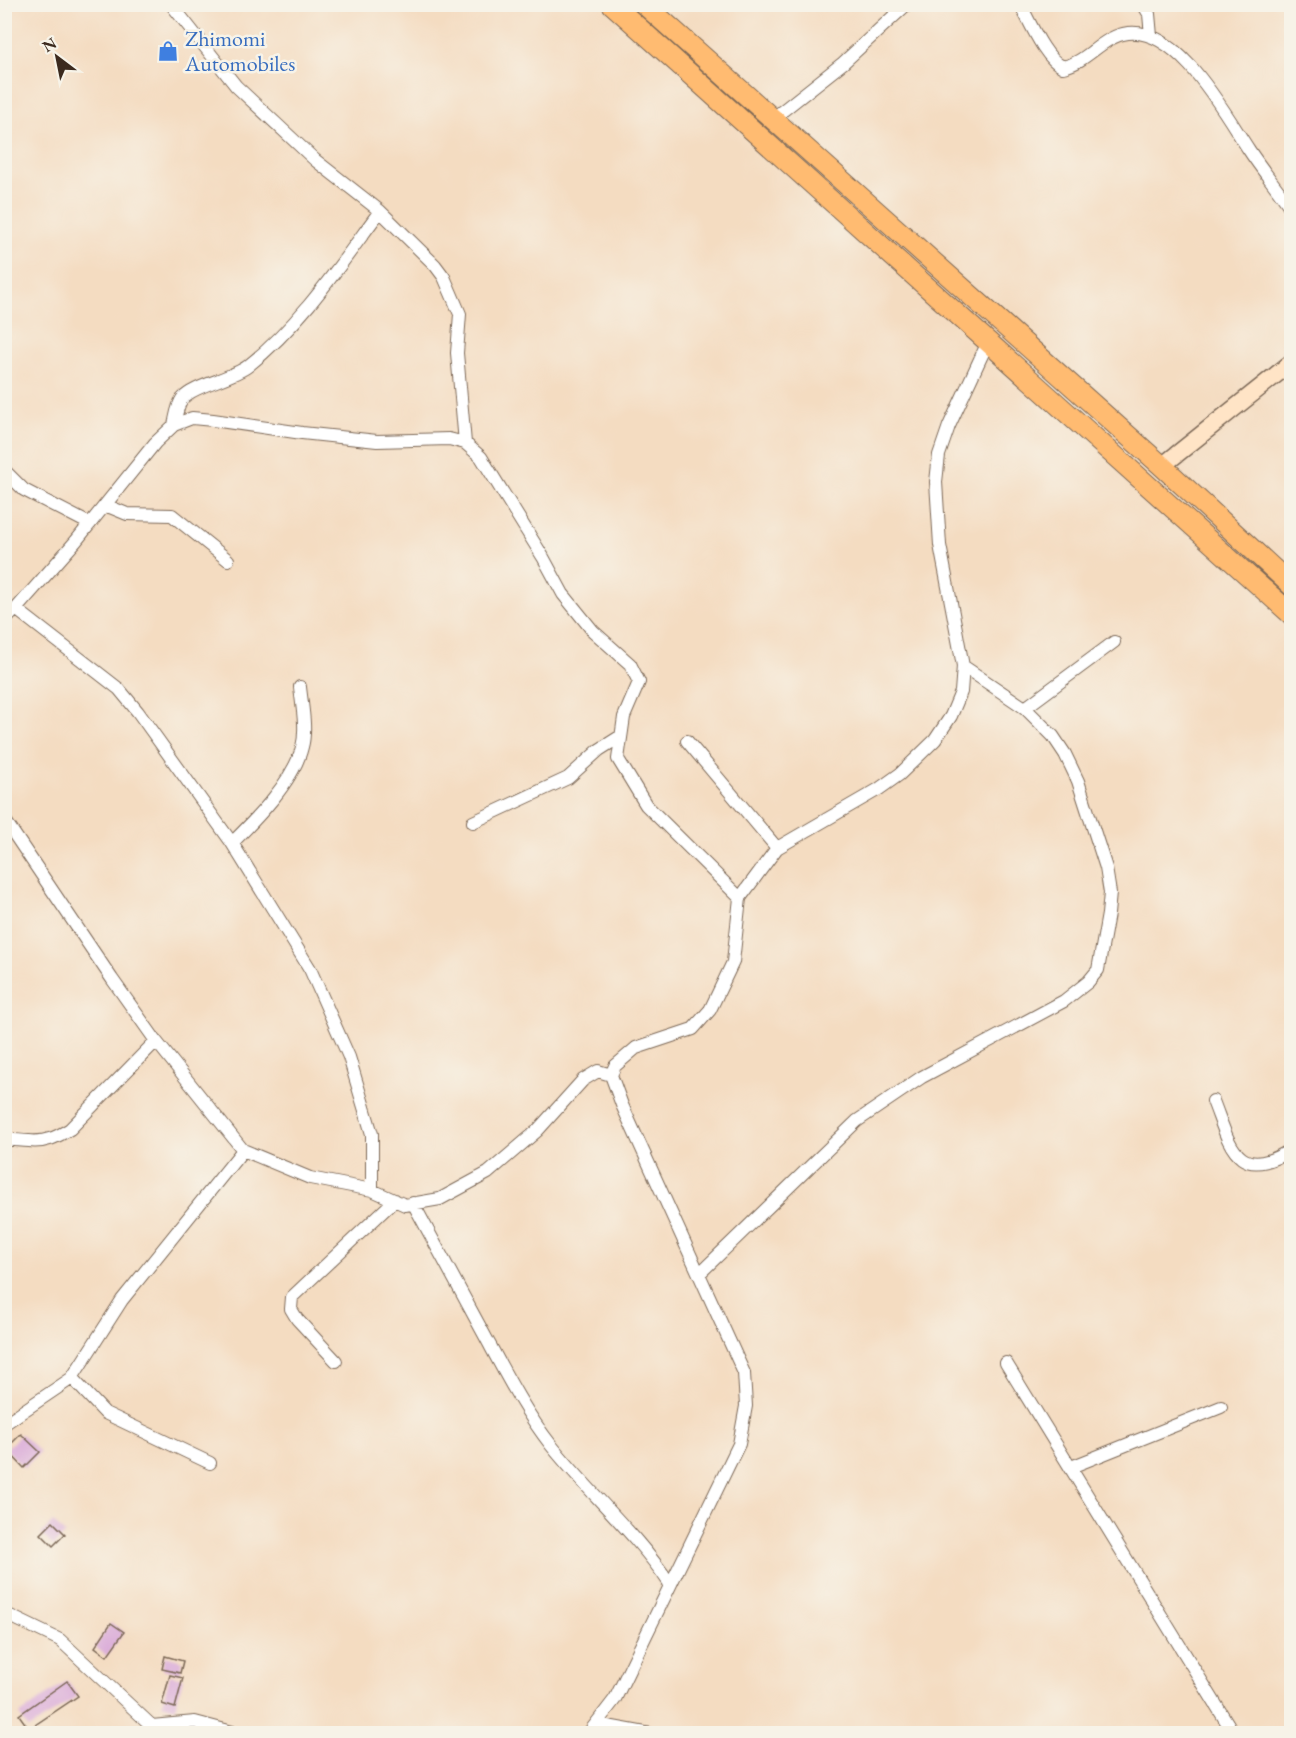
<svg xmlns="http://www.w3.org/2000/svg" width="1296" height="1738" viewBox="0 0 1296 1738" font-family="'EB Garamond',serif">
	<rect width="100%" height="100%" fill="#f7f3e8"/>
	<filter id="ink" filterUnits="userSpaceOnUse"><feTurbulence type="fractalNoise" baseFrequency=".0167" numOctaves="2"/><feDisplacementMap in="SourceGraphic" scale="12" xChannelSelector="R" yChannelSelector="G"/><feConvolveMatrix kernelMatrix="1 2 1 2 8 2 1 2 1" color-interpolation-filters="sRGB"/></filter>
	<filter id="wash" filterUnits="userSpaceOnUse"><feTurbulence type="fractalNoise" baseFrequency=".008" numOctaves="4" result="noise"/><feDisplacementMap in="SourceGraphic" scale="24" xChannelSelector="R" yChannelSelector="G"/><feGaussianBlur stdDeviation="1.35" result="paint"/><feColorMatrix in="noise" values="0 0 0 0 0 0 0 0 0 0 0 0 0 0 0 0 0 1.4 0 .05"/><feComposite in="paint" operator="in"/></filter>
	<g filter="url(#wash)">
		<rect width="100%" height="100%" fill="#f4dcc1"/>
		<g id="blocks">
			<path fill="#dbadd9" d="M21,1434l19,18 -16,16 -18,-19z
				M53,1522l12,12 -12,12 -12,-12z
				M111,1623l13,9 -17,24 -12,-9z
				M165,1656l18,5 -3,12 -18,-4z
				M170,1675l13,3 -8,30 -13,-4z
				M67,1681l11,15 -49,33 -10,-14z"/>
		</g>
	</g>
	<g filter="url(#ink)">
		<use href="#blocks" fill-opacity="0" stroke="#7c6857" stroke-width="1.5"/>
		<g fill="none" stroke-linecap="round" stroke-linejoin="round">
			<g stroke="#7c6857" stroke-width="14">
				<path id="street" d="M171,4l65,82 79,74 65,51 55,54 9,12 16,37 -3,39 8,90
					M1020,4c10,18 25,55 43,63 25,-5 39,-31 65,-34 51,-6 97,81 121,117 13,20 29,39 43,60
					M1143,4l6,10 2,22
					M771,120l72,-57 64,-59
					M174,425c2,-8 3,-19 8,-26 12,-14 49,-20 66,-33 53,-42 92,-101 132,-155
					M4,470l20,20 66,34
					M105,505l22,9 45,1 56,45
					M16,609l60,-68 79,-98 19,-18 18,-7 21,2 89,13 75,8 72,-2 16,4 16,14 62,100 20,37 30,37 37,33 9,18 -15,35 -6,42 28,46 94,93
					M4,621l12,-12 103,80 19,23 94,131 78,126 39,88 23,77v56
					M1025,708l89,-66
					M687,741l90,107
					M4,819l108,160 44,62 87,109 67,28 62,12 33,15 35,-6 48,-26 49,-42 46,-51 15,-9 13,4
					M473,822l95,-44 31,-28 22,-14
					M232,843c24,-24 62,-62 70,-96 5,-18 0,-41 -2,-60
					M1213,1101c17,43 23,84 79,48
					M4,1140c9,-1 16,1 25,1 16,2 28,-4 41,-12l86,-88
					M413,1203c24,44 48,89 72,133 20,37 40,76 66,109 38,48 85,88 119,139
					M699,1274l158,-153 65,-44 142,-76 24,-19 10,-12 10,-56 2,-21 -4,-25 -28,-87 -13,-27 -12,-18 -28,-28 -62,-42
					M336,1361l-39,-42 -6,-10 1,-12 103,-97
					M1006,1363l228,371
					M72,1378l33,35 105,50
					M4,1424l68,-46 50,-78 121,-150
					M1071,1467l150,-60
					M4,1613l56,27 92,86 43,-4 45,12
					M596,1724l55,10
					M588,1734l27,-35 124,-255 7,-38 -2,-33 -122,-268 -11,-30 4,-9 21,-18 57,-19 17,-19 23,-48 7,-64 37,-50 102,-59 21,-15 35,-34 16,-24 10,-24 2,-26 -23,-121 -4,-63 3,-27 10,-29 39,-84"/>
			</g>
			<g stroke="#7c6857" stroke-width="19">
				<path id="secondary" d="M1162,466l130,-104"/>
			</g>
			<g stroke="#7c6857" stroke-width="22">
				<path id="primary" d="M612,4l680,611
					M644,4l518,462 130,120"/>
			</g>
			<use href="#street" stroke="#fff" stroke-width="12"/>
			<use href="#secondary" stroke="#ffe4c6" stroke-width="16"/>
			<use href="#primary" stroke="#ffbb71" stroke-width="20"/>
		</g>
	</g>
	<defs>
		<g id="shop-bare" transform="scale(1.62)"><path d="M-5-2.5h2.3a2.7 3.5 0 0 1 5.4 0H5L5.5 6h-11ZM-1.5-2.5h3a1.5 2.3 0 0 0-3 0Z" fill="#3f7fe0" stroke="#f7f3e8" stroke-width="2.5" paint-order="stroke"/></g>
	</defs>
	<g fill-rule="evenodd">
		<use href="#shop-bare" x="168" y="51"/>
	</g>
	<g text-anchor="middle" dominant-baseline="central" stroke-width="5" stroke-linejoin="round" paint-order="stroke">
		<g font-size="22" fill="#366cbe" stroke="#f7f3e8" text-anchor="start">
			<text x="185" y="38">Zhimomi<tspan x="185" dy="25">Automobiles</tspan></text>
		</g>
	</g>
	<rect width="1296" height="1738" fill="none" stroke="#f7f3e8" stroke-width="24"/>
	<g transform="translate(57 57) rotate(328)" stroke="#f7f3e8" stroke-width="4.5" paint-order="stroke">
	<path d="M0-4.5L10 22L0 15L-10 22Z" fill="#3b2a1e"/>
	<text y="-9" font-size="16" font-weight="bold" text-anchor="middle" fill="#3b2a1e">N</text>
	</g>
</svg>
